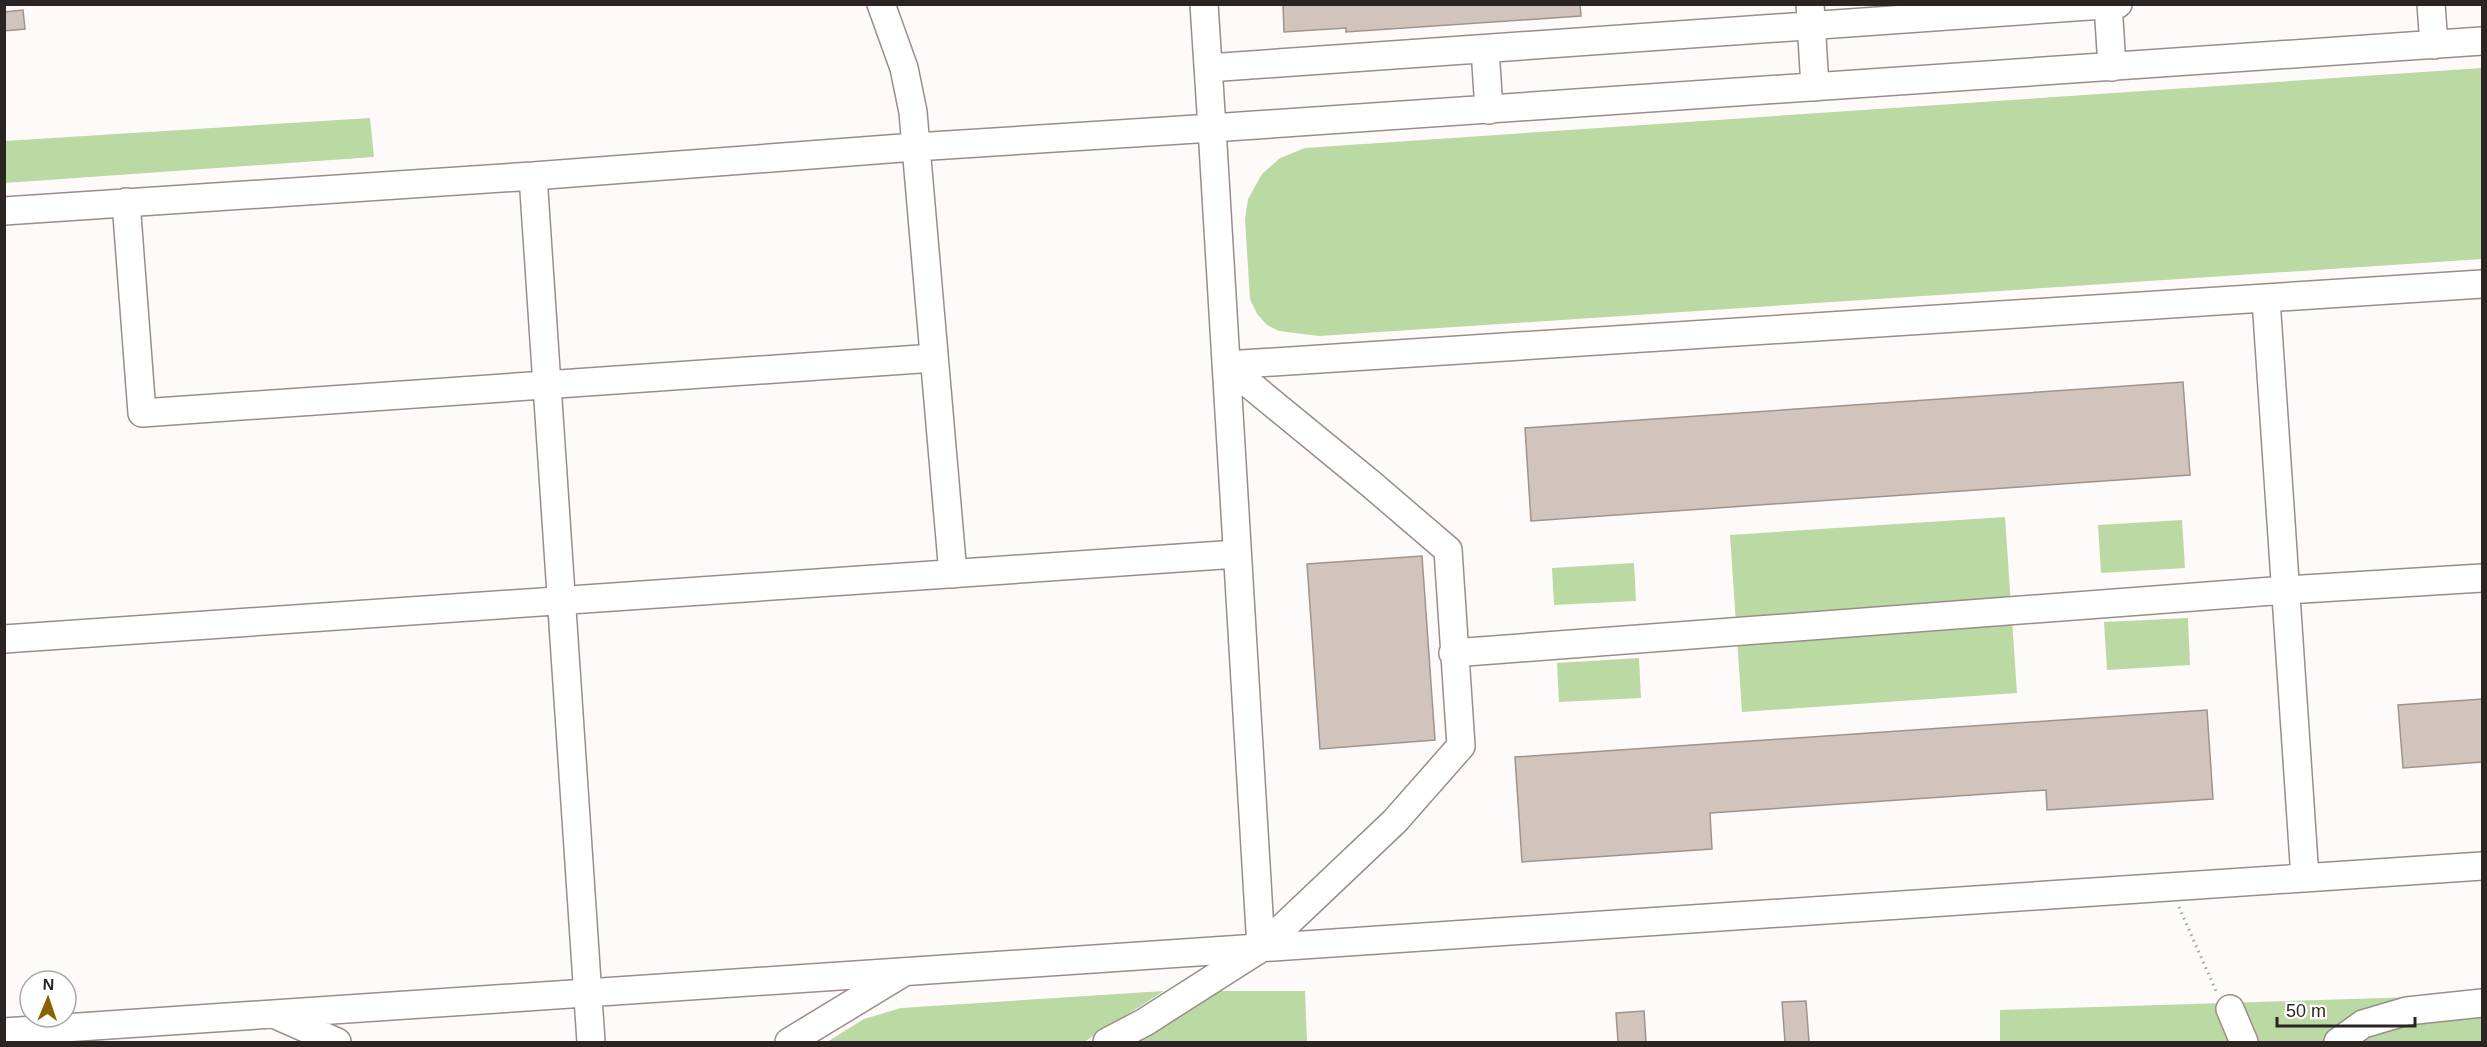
<svg xmlns="http://www.w3.org/2000/svg" width="2487" height="1047" viewBox="0 0 2487 1047" font-family="Arial,sans-serif">
	<rect width="100%" height="100%" fill="#fdfaf9"/>
	<path fill="#bad9a3" d="M2482,68v191l-1163,77 -40,-5 -12,-6 -10,-11 -7,-15 -5,-80 3,-20 14,-25 18,-16 25,-10z
		M370,118l4,39 -369,26v-42z
		M2005,517l12,176 -275,19 -12,-177z
		M2182,520l3,48 -84,5 -3,-48z
		M1634,563l2,38 -82,4 -2,-37z
		M2188,618l2,47 -83,5 -3,-48z
		M1639,658l2,40 -82,4 -2,-39z
		M1164,991l-80,51h-257l37,-23 37,-11z
		M1218,991h87l2,51h-185z
		M2482,995v47h-482v-32z"/>
	<path fill="#d0c4bc" stroke="#9f938b" stroke-width="1.5" d="M1283,4h297l1,12 -235,16v-4l-62,4z
		M23,10l2,19 -21,2v-19z
		M2183,382l7,93 -659,46 -6,-93z
		M1422,556l13,184 -115,9 -13,-185z
		M2482,699v63l-79,6 -5,-63z
		M2207,710l6,89 -166,11 -1,-20 -336,23 2,36 -190,13 -7,-105z
		M1806,1001l3,41h-24l-3,-40z
		M1644,1011l2,31h-28l-2,-29z"/>
	<g fill="none" stroke-linecap="round" stroke-linejoin="round">
		<g stroke="#9a8d87" stroke-width="30">
			<path id="minor" d="M881,4l23,64 9,44 40,462
				M1204,4l8,124 1270,-87
				M1810,4l5,83
				M2108,4l4,63
				M2431,4l3,41
				M1485,49l4,61
				M1208,68l910,-64
				M533,176l58,866
				M126,202l16,211 792,-55
				M4,211l529,-35 382,-29 297,-19 49,820
				M2266,299l39,579
				M1226,365l1256,-81
				M4,639l1233,-85
				M1453,653l833,-63 196,-12
				M2230,1009l14,33
				M278,1016l59,26
				M4,1032l2478,-166
				M789,1042l112,-68
				M1107,1042l38,-20 116,-74 134,-127 66,-75 -13,-196 -77,-66 -145,-119
				M2338,1042l25,-18 44,-13 75,-8"/>
		</g>
		<path stroke="#a7a3a1" stroke-width="3" stroke-dasharray="1.5 4.5" stroke-linecap="butt" d="M2179,907l37,84"/>
		<use href="#minor" stroke="#fff" stroke-width="27"/>
	</g>
	<rect width="2487" height="1047" fill="none" stroke="#2a2523" stroke-width="12"/>
	<g transform="translate(48 999) rotate(2)"><circle r="28" fill="#ffffff" stroke="#aaa8a7" stroke-width="1.5"/>
	<path d="M0-4.5L10 22L0 15L-10 22Z" fill="#886100"/>
	<text y="-9" font-size="16" font-weight="bold" text-anchor="middle" fill="#2a2523">N</text>
	</g>
	<path d="M2277 1017v9h138v-9" fill="none" stroke="#2a2523" stroke-width="3"/>
	<text x="2286" y="1017" font-size="18" fill="#2a2523" stroke="#ffffff" stroke-width="4.5" paint-order="stroke">50 m</text>
</svg>
